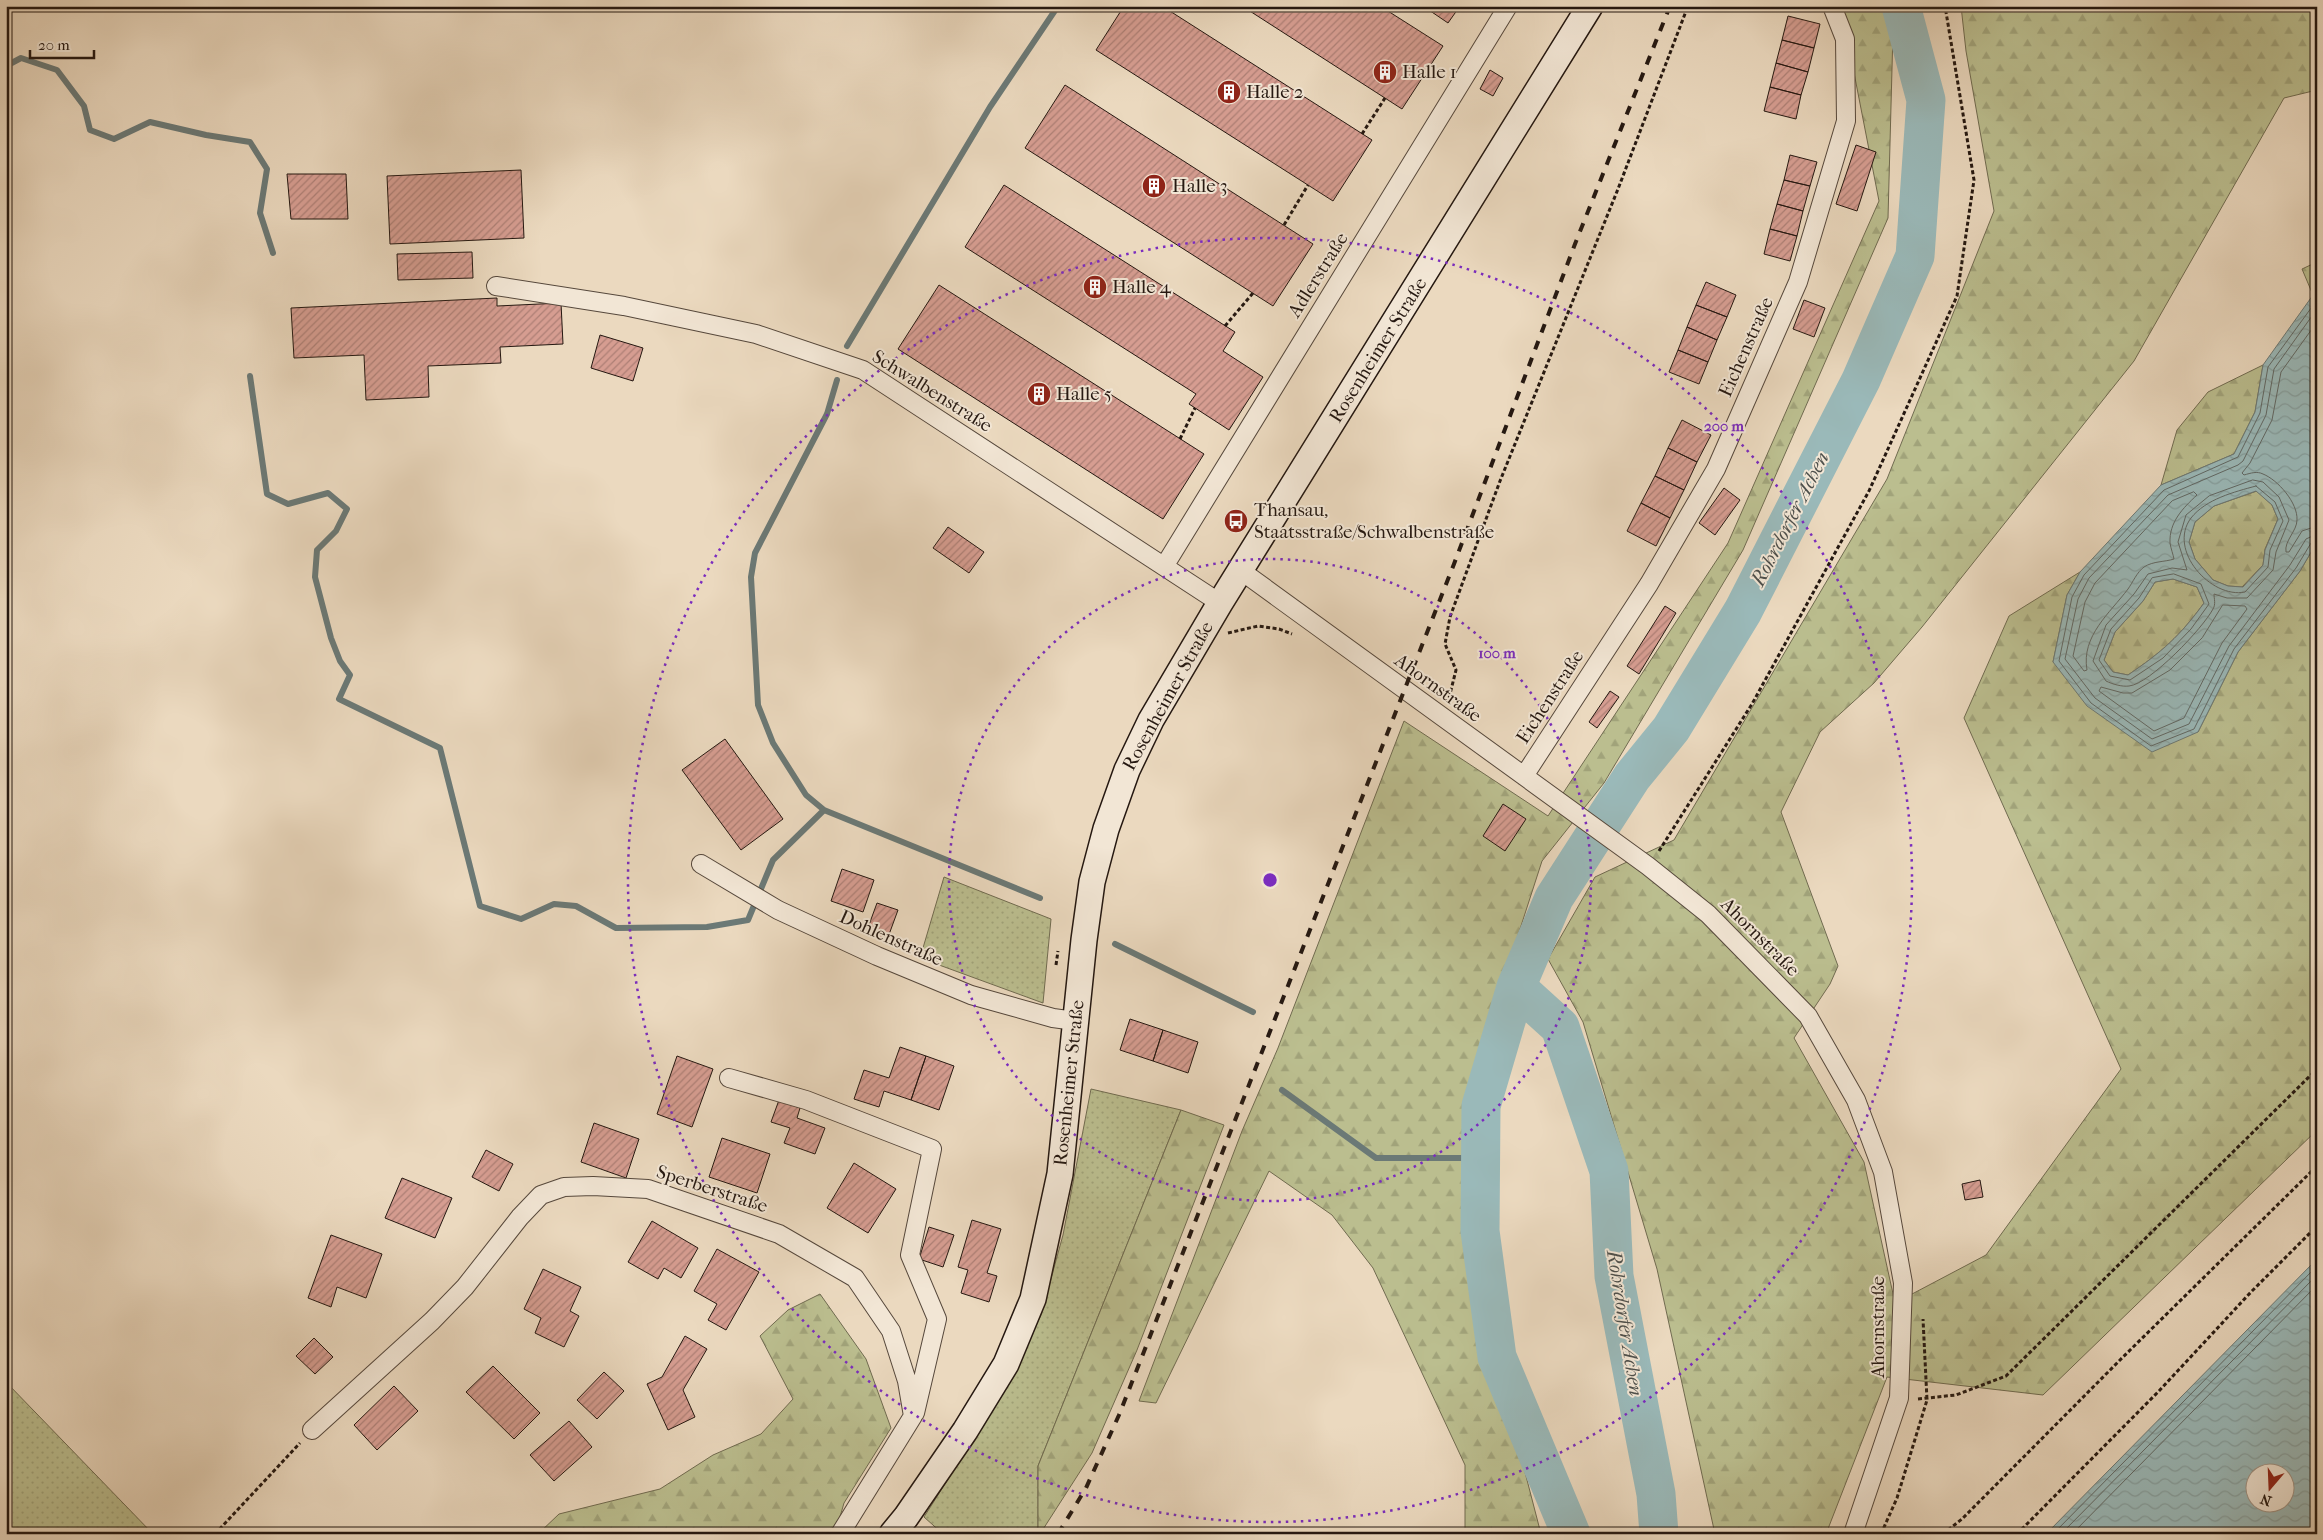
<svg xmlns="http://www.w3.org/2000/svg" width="2323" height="1540" viewBox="0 0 2323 1540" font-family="'IM FELL French Canon',serif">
	<defs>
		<pattern id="grass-dots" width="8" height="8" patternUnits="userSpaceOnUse" patternTransform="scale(1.25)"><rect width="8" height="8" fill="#bbbe8f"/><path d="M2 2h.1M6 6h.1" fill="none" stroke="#a1a37a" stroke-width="1.8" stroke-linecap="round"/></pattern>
		<pattern id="forest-firs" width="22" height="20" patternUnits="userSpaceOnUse" patternTransform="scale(1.25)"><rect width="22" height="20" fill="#bbbe8f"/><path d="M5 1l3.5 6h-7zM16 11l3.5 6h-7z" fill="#a1a37a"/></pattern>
		<pattern id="water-waves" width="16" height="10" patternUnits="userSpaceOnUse" patternTransform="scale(1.25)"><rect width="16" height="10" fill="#9ab9b9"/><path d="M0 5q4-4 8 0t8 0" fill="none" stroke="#859e9e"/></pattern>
		<pattern id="building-hatch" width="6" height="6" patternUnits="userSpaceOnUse" patternTransform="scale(1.25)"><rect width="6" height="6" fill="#d69d91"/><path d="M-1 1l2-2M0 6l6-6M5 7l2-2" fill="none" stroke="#ad7f75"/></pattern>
	</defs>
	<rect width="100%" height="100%" fill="#ebd9bf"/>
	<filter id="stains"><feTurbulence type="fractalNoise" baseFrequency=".004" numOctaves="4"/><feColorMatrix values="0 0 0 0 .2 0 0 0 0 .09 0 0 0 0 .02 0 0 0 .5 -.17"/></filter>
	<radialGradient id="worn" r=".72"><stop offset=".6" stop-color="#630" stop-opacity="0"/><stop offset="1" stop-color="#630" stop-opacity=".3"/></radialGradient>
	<path fill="url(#grass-dots)" stroke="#706b50" d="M944,877l107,42 -8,84 -123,-45z
		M1091,1089l90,21 -143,356v68h-95l-19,-17 80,-126 37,-76 22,-80z
		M6,1382l147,152h-147z"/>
	<path fill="url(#forest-firs)" stroke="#706b50" d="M1841,6h45l7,25 -5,187 -145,332 -139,233 -62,78 -77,238 33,269 43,166h-76v-69l-92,-197 -41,-53 -63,-44 -113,232 -17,-2 103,-270 36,-83 126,-327 144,95 180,-273 151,-342z
		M1961,6h356v84l-33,8 -150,263 -212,266 -48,56 -54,49 -39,80 57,154 -8,18 -36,54 70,124 31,141 91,-48 135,-186 -157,-351 45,-102 71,-44 -13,23 -14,67 145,70 40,-80 62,-81 17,-29v588l-274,265 -156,-18 -61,157h-111l-58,-265 -74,-247 -35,-63 47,-82 79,-37 213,-361 107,-268 -28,-160z
		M2317,262v33h-4l-11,-26z
		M2263,365l-8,47 -21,42 -73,31 16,-55 31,-38z
		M2257,491l15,14 6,14 -13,30 -2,16 -21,22 -14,-1 -15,-6 -18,-21 -6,-17 6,-20 19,-16z
		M2173,579l24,8 7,16c-24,33 -42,49 -76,72l-15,-3 -9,-12 11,-28 28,-31 12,-19z
		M1181,1110l43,15 -87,225 -45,103 -52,81h-2v-68z
		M820,1294l46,65 25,69 -47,75 -9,31h-297l21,-20 101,-25 53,-34 48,-21 32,-35 -33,-63 28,-26z"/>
	<path fill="url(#water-waves)" stroke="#6b7976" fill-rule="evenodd" d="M2313,295h4v247l-17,29 -62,81 -40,80 -46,20 -65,-46 -34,-44 14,-67 13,-23 81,-87 73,-31 21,-42 8,-47zM2256,491l16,14 6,14 -13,31 -2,15 -20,22 -15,-1 -15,-6 -18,-21 -6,-17 6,-20 19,-16zM2173,579l24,8 7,16c-24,33 -42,49 -76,72l-15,-3 -9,-12 11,-28 28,-31 12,-19z
		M2317,1259v275h-271zM2256,1472h30v30h-30z"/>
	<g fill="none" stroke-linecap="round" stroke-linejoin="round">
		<path stroke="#606865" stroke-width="1" d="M2317,300l-49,67 -8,46 -22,44 -74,33 -80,85 -12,22 -13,64 32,42 60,43 43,-17 40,-80 62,-81 15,-25 6,-3
			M2317,309l-43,60 -8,46 -23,46 -5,4 -70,30 -79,83 -11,21 -13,60 30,39 57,41 37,-15 40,-78 61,-81 16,-26 11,-5
			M2317,322l-36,50 -9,48 -22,43 -8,10 2,2c7,-2 13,-4 19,-1 15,6 35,29 34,46 0,11 -13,21 -11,32h3l13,-21 15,-5
			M2253,480l10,2 16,15 10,23 -13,32 -3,18 -26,28h-20l-13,-4c0,5 2,10 -1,15 -10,19 -63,75 -84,77 -7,1 -17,-2 -23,-5l-13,-20 13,-36 28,-31 14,-20 24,-6 15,2 -9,-28 8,-27 23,-19z
			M2256,486l19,16 8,19 -13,29 -2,17 -23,25c-34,7 -78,-42 -54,-74 15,-19 43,-26 65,-32z
			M2194,492l3,3c-14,13 -28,27 -27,48 1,6 3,11 4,16 -9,3 -21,2 -30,8 -7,5 -11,15 -16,22 -18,24 -47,47 -41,81l-3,1 -11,-15 12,-54 10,-19 77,-82z
			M2174,574l27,10 8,20 -18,25 -28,29 -33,22 -20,-4 -11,-16 12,-31 28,-31 13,-20z
			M2223,605l22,1 2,3 -25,34 -38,75 -30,13 -55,-40 2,-4 22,6h9l38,-23 32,-32z
			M2053,1534l264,-268
			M2061,1534l256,-259
			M2072,1534l245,-249"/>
		<path stroke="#6b7976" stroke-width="6" d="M6,66l15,-8 36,12 27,36 6,24 24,9 36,-17 56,13 44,7 17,27 -7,44 13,40
			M847,346l143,-239 68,-101
			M250,376l17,118 21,10 40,-11 19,16 -11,22 -19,19 -2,27 16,61 9,23 10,14 -11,24 101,49 40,158 41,13 33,-15 22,2 40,22 91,-1 41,-7 25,-60 51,-50
			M837,380l-10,34 -72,139 -4,24 7,128 15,38 33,52 18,15 216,88
			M1115,944l138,68
			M1282,1090l94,68h104"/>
		<path stroke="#9ab9b9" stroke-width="39" d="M1516,987l44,40 49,144 5,105 42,218 3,40
			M1571,1534l-74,-177 -17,-126 1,-125 35,-119 38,-89 78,-121 39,-48 72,-118 118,-231 54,-124 11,-156 -25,-94"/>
	</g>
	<path fill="url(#building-hatch)" stroke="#251811" d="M1124,6h38l210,134 -39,61 -237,-151z
		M1242,6h138l63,40 -41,63z
		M1423,6h37l-12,17z
		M1788,16l32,8 -6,24 -32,-8z
		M1782,40l32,8 -6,24 -32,-9z
		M1776,63l32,9 -7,23 -31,-8z
		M1490,70l13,8 -10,18 -13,-7z
		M1065,85l248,159 -40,62 -248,-158z
		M1770,87l31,8 -5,24 -32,-8z
		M1856,145l20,7 -19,59 -21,-7z
		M1790,155l27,7 -7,24 -26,-6z
		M521,170l3,68 -134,6 -3,-68z
		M287,174h59l2,45h-57z
		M1784,180l26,6 -7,25 -26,-7z
		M1004,185l231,147 -12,19 40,26 -34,53 -40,-26 7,-10 -231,-147z
		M1777,204l26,7 -6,25 -27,-7z
		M1770,229l27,7 -7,25 -26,-7z
		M472,252l1,26 -75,2 -1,-26z
		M1706,282l30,13 -9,22 -31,-12z
		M939,285l265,169 -41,65 -265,-170z
		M497,298v8l64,-3 2,41 -63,3 1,16 -73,3 1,31 -63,3 -2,-45 -70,3 -3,-50z
		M1804,300l21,8 -11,29 -21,-8z
		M1696,305l31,12 -10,23 -30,-13z
		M1687,327l30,13 -9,22 -30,-12z
		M600,335l43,13 -10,33 -42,-13z
		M1678,350l30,12 -9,22 -30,-12z
		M1682,420l29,15 -14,27 -29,-14z
		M1668,448l29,14 -13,28 -29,-14z
		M1655,476l29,14 -14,28 -29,-15z
		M1724,488l16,12 -25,35 -16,-12z
		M1641,503l29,15 -14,28 -29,-15z
		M948,527l36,25 -15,21 -36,-25z
		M1665,606l11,7 -37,61 -12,-8z
		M1610,691l9,6 -22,31 -8,-6z
		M725,739l58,80 -42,31 -59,-80z
		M1503,804l23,15 -21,32 -22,-15z
		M842,869l32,11 -11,32 -32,-11z
		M877,903l21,7 -11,30 -21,-7z
		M1130,1019l33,11 -10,31 -33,-11z
		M1163,1030l35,12 -10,31 -35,-12z
		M900,1047l26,9 -15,44 -27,-9 -5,16 -25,-8 10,-29 25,8z
		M677,1056l36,13 -21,58 -35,-13z
		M926,1056l28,10 -15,44 -28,-10z
		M779,1100l21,8 -3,10 28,10 -10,26 -31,-11 6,-15 -19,-6z
		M594,1123l45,16 -13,39 -45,-16z
		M722,1138l48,16 -13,39 -48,-16z
		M486,1150l27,14 -14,27 -27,-14z
		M854,1163l42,26 -28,44 -41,-25z
		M402,1178l50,20 -17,40 -50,-20z
		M1980,1180l3,17 -18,3 -3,-16z
		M972,1220l29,9 -14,44 10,3 -8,26 -28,-9 7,-23 -10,-3z
		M652,1221l46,27 -17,30 -17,-10 -6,11 -30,-17z
		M929,1227l25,8 -11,32 -24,-8z
		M331,1235l51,19 -16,44 -29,-11 -6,20 -23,-9z
		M717,1249l42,23 -33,58 -18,-10 9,-16 -23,-13z
		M543,1269l38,18 -11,24 9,5 -15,31 -29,-14 6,-15 -17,-9z
		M685,1336l22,13 -24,41 12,27 -27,13 -21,-46 15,-7z
		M314,1338l19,19 -18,17 -19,-18z
		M493,1366l47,47 -26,26 -48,-47z
		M604,1372l20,19 -27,28 -20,-19z
		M394,1386l24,25 -41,39 -23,-25z
		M569,1421l23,26 -38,34 -24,-26z"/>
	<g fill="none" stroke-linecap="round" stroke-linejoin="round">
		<g stroke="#56483c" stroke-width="20">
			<path id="minor" d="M496,286l128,20 132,28 107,36 357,233
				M1165,565l343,-559
				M1240,570l408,296 60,48 100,102 48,84 27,72 20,111 -4,115 -46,136
				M1524,776l125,-192 67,-115 82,-187 48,-161 -1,-82 -13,-33
				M701,864l77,46 99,46 94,39 82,23 22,3
				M729,1078l77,22 126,49 -22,106 27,64 -22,94
				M312,1430l120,-109 33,-34 55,-70 21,-22 23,-8 29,-1 55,3 131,45 76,44 36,53 16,50 6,35 -73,118"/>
		</g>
		<g stroke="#251811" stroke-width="28">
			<path id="secondary" d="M892,1534l14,-17 59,-86 41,-67 27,-65 27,-125 24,-234 8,-58 14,-53 21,-59 24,-50 69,-117 370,-597"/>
		</g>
		<path stroke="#251811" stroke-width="3" stroke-dasharray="4 2.5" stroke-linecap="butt" d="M1362,134l23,-36
			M1284,225l24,-40
			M1225,326l28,-33
			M1180,439l15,-31
			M1228,633l30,-7 21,3 13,5
			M1449,698l7,-28 -11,-26 5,-27 50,-136 118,-292 70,-183
			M1659,851l93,-147 117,-213 88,-195 17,-116 -29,-174
			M1767,944l22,19 9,12
			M1056,965l2,-14
			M1918,1399l38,-4 50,-19 311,-307
			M215,1534l85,-91
			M1881,1534l16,-36 30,-98 -4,-81
			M1943,1534l19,-15 161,-162 194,-191
			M2017,1534l142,-143 92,-99 66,-66"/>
		<use href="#minor" stroke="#f2e6d5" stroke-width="18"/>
		<use href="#secondary" stroke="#f2e6d5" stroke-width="25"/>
		<path stroke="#251811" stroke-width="4" stroke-dasharray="9 9" stroke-linecap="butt" d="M1058,1534l28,-46 33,-73 335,-851 121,-320 95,-238"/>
	</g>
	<g fill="none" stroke="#7b2cbf" stroke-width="2.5" stroke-dasharray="2.5 5">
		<circle cx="1270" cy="880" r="321"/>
		<circle cx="1270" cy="880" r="642"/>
	</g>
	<defs>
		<g id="building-disc" transform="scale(1.25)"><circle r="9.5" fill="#8f2418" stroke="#f2e6d5"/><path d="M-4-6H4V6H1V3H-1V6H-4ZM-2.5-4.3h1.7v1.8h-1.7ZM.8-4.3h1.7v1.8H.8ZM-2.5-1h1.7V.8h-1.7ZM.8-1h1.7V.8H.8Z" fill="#fff"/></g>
		<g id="bus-disc" transform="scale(1.25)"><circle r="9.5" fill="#8f2418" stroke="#f2e6d5"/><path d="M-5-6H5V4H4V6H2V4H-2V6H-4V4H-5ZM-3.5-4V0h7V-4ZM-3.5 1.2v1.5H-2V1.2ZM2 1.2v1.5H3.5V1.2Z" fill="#fff"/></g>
	</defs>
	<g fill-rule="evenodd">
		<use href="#building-disc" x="1385" y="72"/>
		<use href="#building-disc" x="1229" y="92"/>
		<use href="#building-disc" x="1154" y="186"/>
		<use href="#building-disc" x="1095" y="287"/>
		<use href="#building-disc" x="1039" y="394"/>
		<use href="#bus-disc" x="1236" y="521"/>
	</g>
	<g text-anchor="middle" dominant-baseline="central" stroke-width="4" stroke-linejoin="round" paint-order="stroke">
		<g font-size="19" fill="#251811" stroke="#f2e6d5" text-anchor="start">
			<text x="1402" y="72">Halle 1</text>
			<text x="1246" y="92">Halle 2</text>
			<text x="1172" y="186">Halle 3</text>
			<text x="1112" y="287">Halle 4</text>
			<text x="1056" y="394">Halle 5</text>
			<text x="1254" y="510">Thansau,<tspan x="1254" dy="22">Staatsstraße/Schwalbenstraße</tspan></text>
		</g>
		<g font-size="19" fill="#251811" stroke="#f2e6d5">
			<text transform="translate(1318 275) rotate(-58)">Adlerstraße</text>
			<text transform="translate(1746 347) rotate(-66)">Eichenstraße</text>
			<text transform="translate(1378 350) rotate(-58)">Rosenheimer Straße</text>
			<text transform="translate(932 391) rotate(32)">Schwalbenstraße</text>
			<text transform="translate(1438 688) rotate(36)">Ahornstraße</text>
			<text transform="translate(1168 696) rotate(-61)">Rosenheimer Straße</text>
			<text transform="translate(1550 697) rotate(-57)">Eichenstraße</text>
			<text transform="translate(1760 937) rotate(45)">Ahornstraße</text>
			<text transform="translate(891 938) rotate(24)">Dohlenstraße</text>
			<text transform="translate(1069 1083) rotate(-84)">Rosenheimer Straße</text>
			<text transform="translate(712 1189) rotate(18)">Sperberstraße</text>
			<text transform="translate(1878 1327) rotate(-90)">Ahornstraße</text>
		</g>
		<g font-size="20" font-style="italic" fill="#4e504c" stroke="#f2e6d5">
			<text transform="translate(1790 519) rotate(-63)">Rohrdorfer Achen</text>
			<text transform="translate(1625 1323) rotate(81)">Rohrdorfer Achen</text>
		</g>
	</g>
	<circle cx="1270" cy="880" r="8" fill="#7b2cbf" stroke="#f2e6d5" stroke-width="2.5"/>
	<g font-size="15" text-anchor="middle" font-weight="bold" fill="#7b2cbf" stroke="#f2e6d5" stroke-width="4" stroke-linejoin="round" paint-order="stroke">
		<text x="1724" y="431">200 m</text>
		<text x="1497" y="658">100 m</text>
	</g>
	<rect width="2323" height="1540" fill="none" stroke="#ebd9bf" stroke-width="25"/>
	<rect x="8" y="8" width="2308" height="1525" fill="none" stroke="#251811" stroke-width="2.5"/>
	<rect x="12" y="12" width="2298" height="1515" fill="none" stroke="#251811"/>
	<g transform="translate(2270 1488) rotate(199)"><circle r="24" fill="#f2e6d5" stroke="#a09487"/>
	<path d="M0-4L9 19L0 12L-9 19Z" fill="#8f2418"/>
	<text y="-8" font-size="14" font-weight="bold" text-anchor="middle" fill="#251811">N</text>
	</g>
	<path d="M30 50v8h64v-8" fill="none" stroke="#251811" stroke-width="2.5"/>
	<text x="38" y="50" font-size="15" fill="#251811" stroke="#f2e6d5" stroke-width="4" paint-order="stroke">20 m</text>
	<rect width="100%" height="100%" filter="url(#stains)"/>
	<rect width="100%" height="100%" fill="url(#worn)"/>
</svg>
